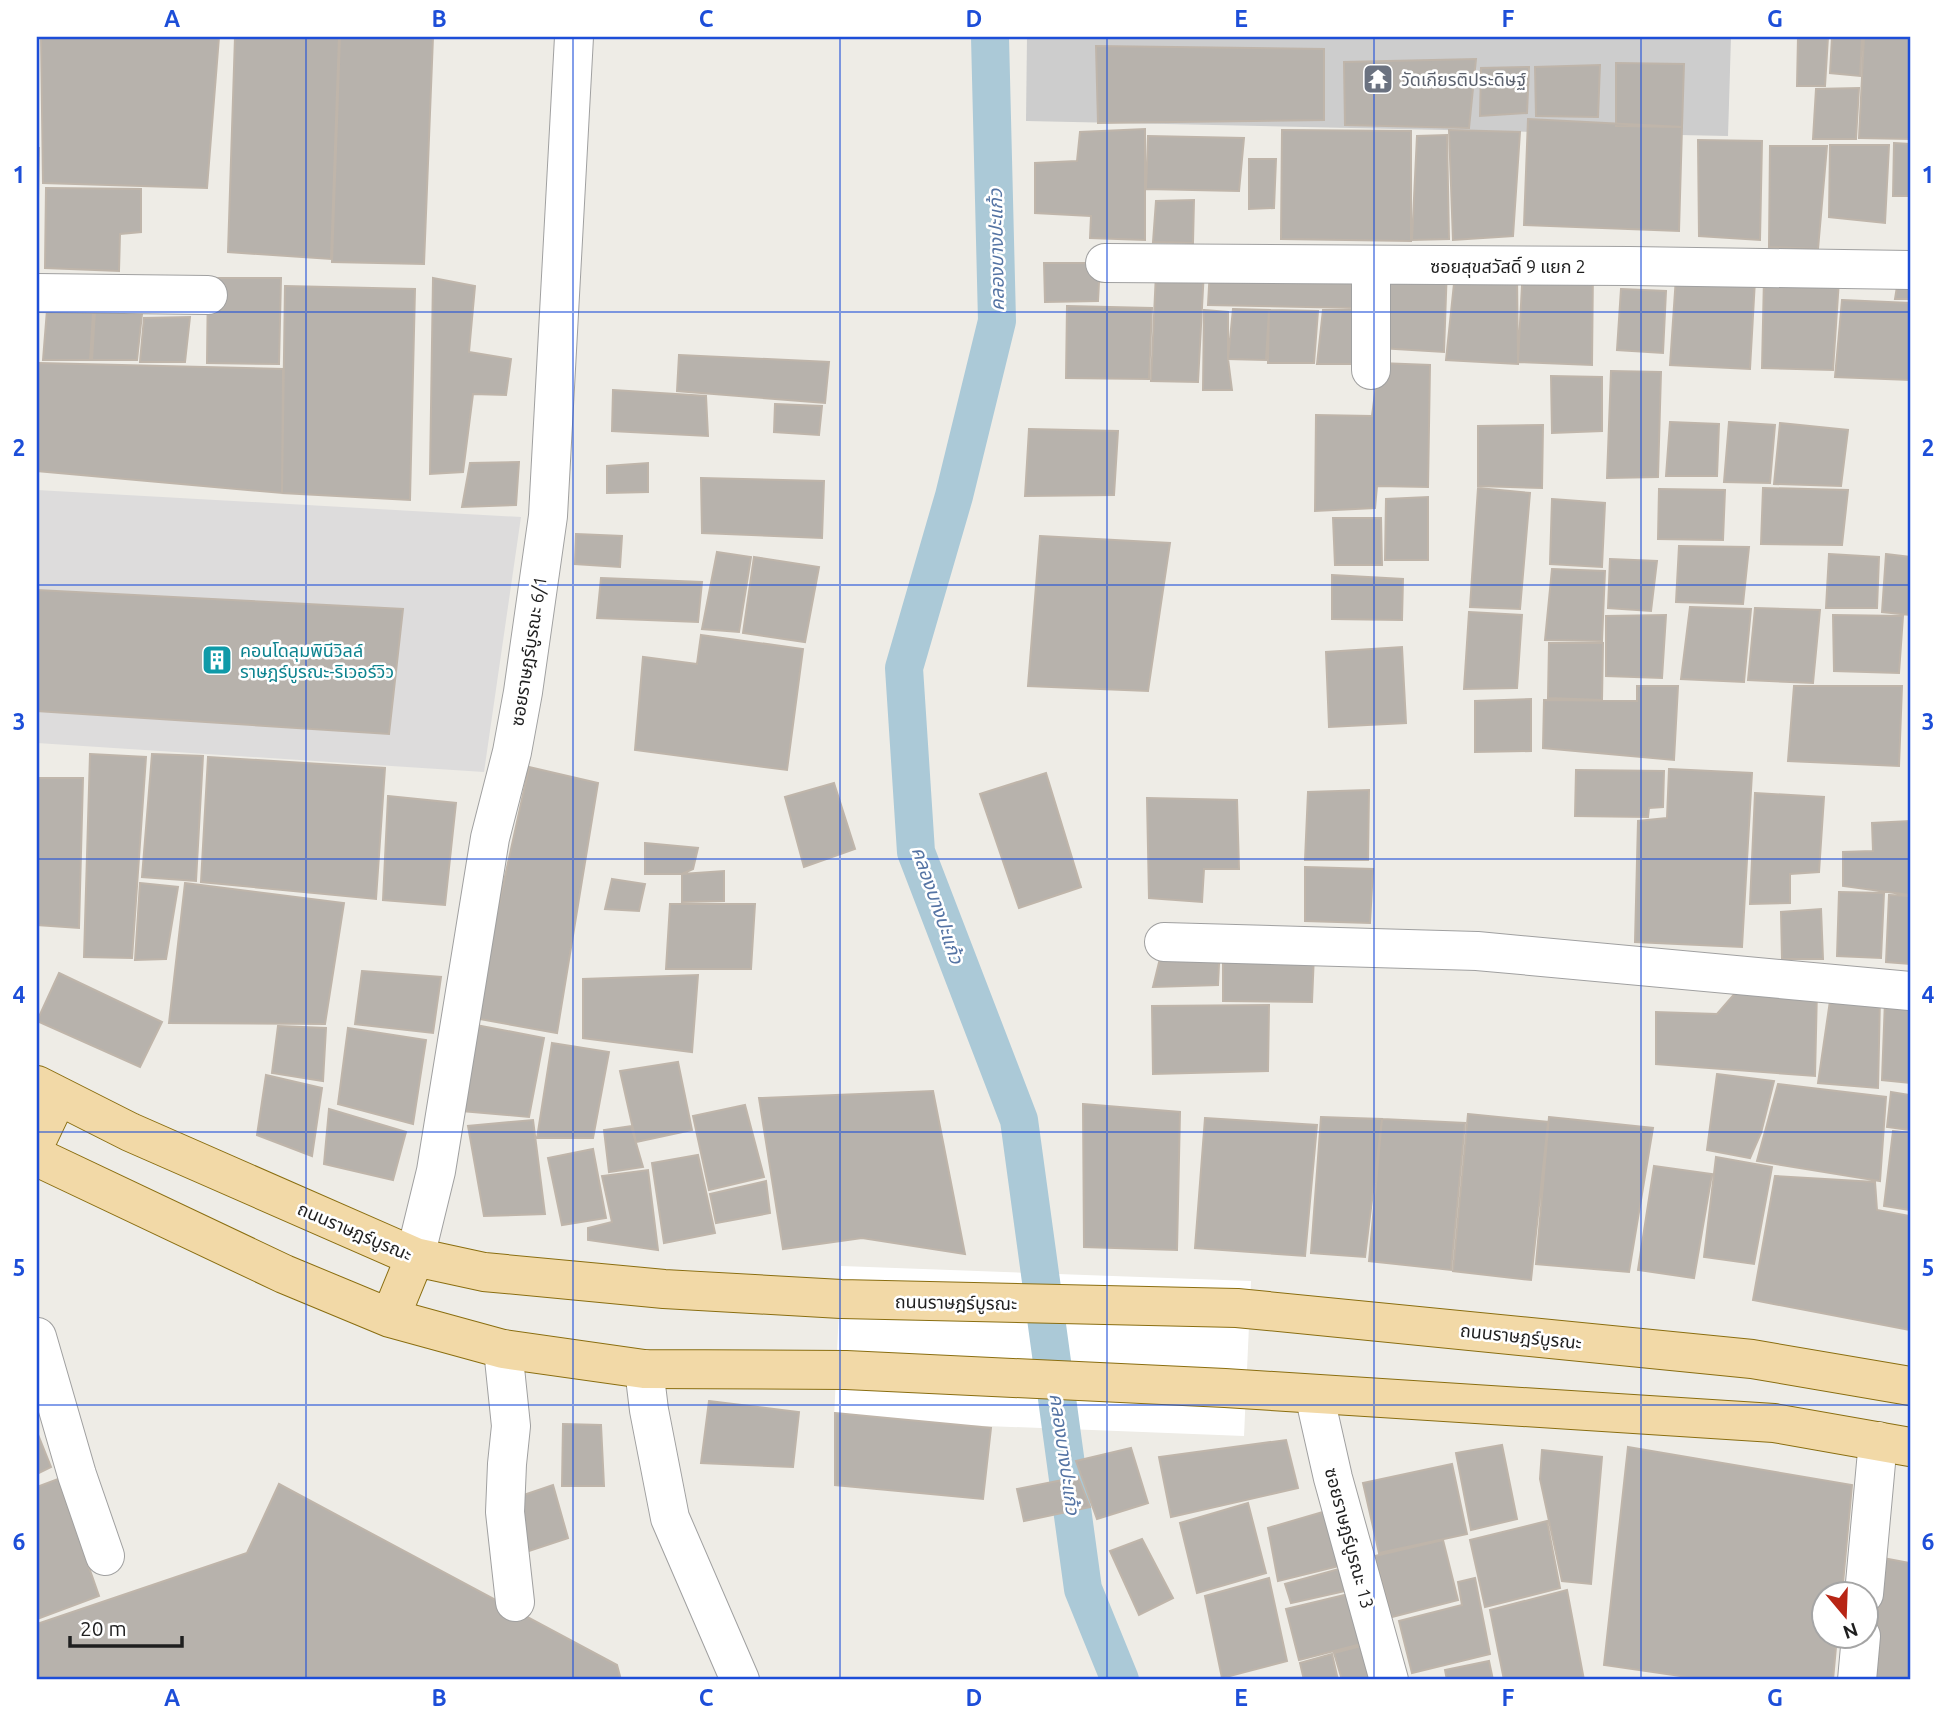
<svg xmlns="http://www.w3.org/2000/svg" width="1947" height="1717" viewBox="0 0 1947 1717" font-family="Ubuntu,'Noto Sans Thai',sans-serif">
	<rect width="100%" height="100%" fill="#eeece6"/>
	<path fill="#dddcdc" d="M37,490l484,27 -37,255 -447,-29z"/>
	<path fill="#cdcdcd" d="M1027,37h704l-3,99 -702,-15z"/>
	<path fill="#fff" d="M841,1266l410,15 -7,155 -410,-16z"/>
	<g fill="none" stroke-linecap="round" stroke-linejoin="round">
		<path stroke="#abc9d7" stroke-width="38" d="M990,37l7,284 -43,175 -50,172 12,184 103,268 64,469 37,91"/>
	</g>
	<path fill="#b7b2ac" stroke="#bfb5aa" stroke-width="2" d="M41,37h178l-12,151 -164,-5z
		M235,37h104l-8,222 -103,-7z
		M340,37h93l-9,227 -92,-2z
		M1798,37h30l-3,49h-28z
		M1832,37h30l-2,39 -30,-3z
		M1864,37h46v102l-51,-1z
		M1096,46l228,3v71l-226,3z
		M1476,59l-7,69 -124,-3 -1,-63z
		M1616,63l68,1 -2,63 -66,-1z
		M1600,65l-2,52 -62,-1 -1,-49z
		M1529,67l-2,46 -47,3 1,-48z
		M1859,88l-3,51h-43l3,-50z
		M1528,119l154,8 -3,104 -155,-6z
		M1145,129v111l-55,-2 1,-22 -56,-3v-50l42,-2 3,-29z
		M1282,130l129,1v110l-130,-2z
		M1449,130l71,2 -7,104 -60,4z
		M1447,135l2,104 -37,1 5,-104z
		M1148,136l96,2 -5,53 -93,-2z
		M1698,140l64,1 -2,99 -61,-4z
		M1894,143l16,1v52h-17z
		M1830,145h59l-4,78 -56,-6z
		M1770,146h57l-9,103 -49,-2z
		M37,148h2l-2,101z
		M1249,159h27l-2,49 -25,1z
		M46,188l95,1v43l-21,2 -1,37 -74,-3z
		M1194,200l-1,43 -40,-1 3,-41z
		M1044,263h56l-2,38 -53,1z
		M1387,265l60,1 -3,86 -64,-4z
		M1523,266l70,1 -1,98 -74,-3z
		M1210,269l149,2 -3,37 -148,-3z
		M1204,270l-6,112 -47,-1 5,-108z
		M1455,274l62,2 1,88 -72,-4z
		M1899,274h11v25h-15z
		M1676,277l79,3 -5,89 -80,-4z
		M1764,277l75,3 -6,90 -71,-2z
		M208,278h73l-2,86 -72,-1z
		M433,278l42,8 -6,66 42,7 -5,36 -33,-1 -10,78 -33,2z
		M285,286l130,3 -5,211 -128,-7z
		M1621,289l45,2 -3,62 -46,-3z
		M1842,300l68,3v77l-75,-3z
		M1067,306l85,2 -3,71 -83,-1z
		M1363,308l-6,56h-40l6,-54z
		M1233,309l36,1 -3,50 -38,-1z
		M47,310l46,3 -3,47h-47z
		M1204,310l24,2v47l4,31h-29z
		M1269,310l49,1 -4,52h-46z
		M95,311l47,3 -5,46h-45z
		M190,317l-5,45h-45l4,-44z
		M679,355l150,7 -4,41 -148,-12z
		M39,363l244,6 -1,124 -245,-22v-76z
		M1379,363l51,2 -2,122 -51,-1 -2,22 -60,3 1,-96 56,1z
		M1611,371l50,1 -3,105 -51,1z
		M1551,376l51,1v54l-50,2z
		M613,390l93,6 2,40 -96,-5z
		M775,404l47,2 -3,29 -45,-3z
		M1670,422l49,2 -2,52h-51z
		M1729,422l46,3 -5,58 -46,-1z
		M1780,423l68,7 -7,56 -67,-2z
		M1543,425l-1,63 -64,-2v-60z
		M1029,429l89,2 -4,64 -89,1z
		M519,462l-3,43 -54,2 8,-44z
		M648,463v29l-41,1v-27z
		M701,478l123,3 -2,57 -120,-5z
		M1478,488l52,5 -10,116 -50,-2z
		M1763,488l85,2 -6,55 -81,-1z
		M1659,489l66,1 -2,50 -65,-1z
		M1428,497v63h-43l1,-61z
		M1552,499l53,4 -3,64 -52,-3z
		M1333,518h48l1,47h-47z
		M576,534l46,2 -2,31 -45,-3z
		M1040,536l130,7 -22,148 -120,-5z
		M1679,546l70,1 -6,57 -67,-2z
		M717,552l34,5 -12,75 -37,-3z
		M1829,554l50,3 -2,51h-51z
		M1886,554l24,3v58l-28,-3z
		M754,557l65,10 -14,75 -62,-9z
		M1610,559l47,2 -6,50 -43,-3z
		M1552,569l53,2 -3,70 -57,-1z
		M1332,575l71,4 -1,41 -70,-1z
		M601,578l101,4 -4,40 -101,-4z
		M37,590l366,19 -14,125 -352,-23z
		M1690,607l61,2 -7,73 -63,-3z
		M1755,608l65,2 -7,73 -65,-3z
		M1469,612l53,3 -5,73 -53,1z
		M1666,615l-4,63 -56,-2v-60z
		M1833,615l70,1 -4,57 -65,-2z
		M701,635l102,14 -16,121 -152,-20 8,-93 54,7z
		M1549,643h54l-1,57 -54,-2z
		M1402,647l4,76 -77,4 -3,-75z
		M1637,686h41l-4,74 -131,-12 1,-48 93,1z
		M1794,686h108l-3,80 -111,-5z
		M1531,699v52l-56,1v-51z
		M90,754l56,3 -14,201 -48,-1z
		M152,754l51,2 -7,125 -54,-4z
		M208,757l177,11 -9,131 -175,-17z
		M529,767l69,16 -41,250 -83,-15z
		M1669,769l83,4 -10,174 -107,-5 3,-121 29,-3z
		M1576,770l88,1 -1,36 -14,1 -1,9 -73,-1z
		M1046,773l35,114 -62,21 -39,-114z
		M37,778h46l-4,150 -42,-3z
		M834,783l21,66 -51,18 -19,-70z
		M1369,790l-1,70h-63l3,-68z
		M1755,793l69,4 -5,75 -29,2v29l-40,1z
		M388,796l68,7 -11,102 -62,-5z
		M1147,798l90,2 2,69h-35l-2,33 -53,-4z
		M1910,821v74l-67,-9v-34l30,-1 -1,-28z
		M645,843l53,5 -5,21 -11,5h-37z
		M1305,867l68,2 -3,54 -65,-2z
		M724,871v30l-42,1v-28z
		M612,879l33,5 -6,27 -34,-2z
		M140,883l38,4 -12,72 -31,1z
		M185,883l159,20 -19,121 -156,-1z
		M1839,892l45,1 -3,65 -44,-2z
		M1889,895l21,1v68l-24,-2z
		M670,904h85l-4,65h-85z
		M1821,909l2,50h-41l-1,-47z
		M1164,942l56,1 -2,42 -65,2z
		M1223,951l91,3 -2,48 -89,-1z
		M362,971l79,6 -8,56 -78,-9z
		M59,973l103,49 -22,45 -103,-46z
		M698,975l-6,77 -109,-14v-59z
		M1744,983l73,6 -2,87 -159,-12v-52l61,2z
		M1831,994l49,4 -2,90 -60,-5z
		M1885,1000l25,2v81l-28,-3z
		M1269,1005l-1,66 -115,3 -1,-68z
		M476,1025l68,13 -15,79 -67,-6z
		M278,1026l48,2 -3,53 -51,-8z
		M348,1028l78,12 -13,84 -75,-20z
		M552,1043l57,9 -16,86h-56z
		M678,1062l14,68 -56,12 -16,-71z
		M1717,1074l57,7 -13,52 -11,25 -43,-8z
		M266,1075l56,13 -10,68 -55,-21z
		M1778,1084l108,13 -6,84 -123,-20z
		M933,1091l32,163 -103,-16 -79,11 -24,-151z
		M1891,1092l19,3v35l-23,-3z
		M1083,1104l97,8 -3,138 -93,-3z
		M745,1105l19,72 -55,13 -16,-74z
		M329,1109l77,23 -13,48 -69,-16z
		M1468,1114l80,8 -17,158 -78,-9z
		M1321,1117l61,2 -17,138 -54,-4z
		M1549,1117l104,11 -24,144 -93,-8z
		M1205,1118l112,7 -12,131 -110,-8z
		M1382,1119l83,4 -14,147 -82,-9z
		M533,1120l12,94 -61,2 -16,-90z
		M631,1126l12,41 -34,5 -5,-42z
		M1893,1131l17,2v77l-26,-4z
		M593,1149l13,69 -44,7 -14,-67z
		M698,1155l17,78 -51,10 -12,-80z
		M1716,1157l56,10 -18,97 -50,-7z
		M1654,1166l58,8 -18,104 -56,-8z
		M648,1170l10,80 -70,-10v-12l24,-6 -10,-46z
		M1775,1176l100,6 2,28 33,6v114l-157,-30z
		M766,1181l4,32 -54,10 -6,-29z
		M709,1401l90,11 -6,55 -92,-4z
		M835,1413l156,15 -8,71 -148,-14z
		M563,1424l38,1 3,61h-42z
		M37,1432l14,35 -14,7z
		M1286,1440l12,48 -127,29 -12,-60z
		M1502,1445l15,74 -46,11 -15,-77z
		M1628,1447l224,38 -10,109h-17v42h12l-4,44h-125l-104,-15z
		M1131,1448l17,55 -51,16 -21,-58z
		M1542,1450l60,7 -11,127 -29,-3 -22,-102z
		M1452,1464l15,70 -88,19 -16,-70z
		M1078,1477l12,30 -66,14 -7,-32z
		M58,1479l41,117 -62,23v-132z
		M279,1484l338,181 4,15h-584v-56l210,-71z
		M553,1485l15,53 -42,14 -14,-53z
		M1248,1503l18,70 -69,20 -17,-70z
		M1333,1509l14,55 -69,17 -10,-53z
		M1547,1521l13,67 -75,19 -15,-67z
		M1142,1539l31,59 -34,17 -29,-64z
		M1443,1540l15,60 -66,17 -17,-61z
		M1883,1558l27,5v117h-38z
		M1357,1564l6,23 -72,16 -6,-19z
		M1269,1578l18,83 -65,17 -17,-82z
		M1475,1578l15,76 -78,19 -13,-52 63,-16 -4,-23z
		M1567,1590l17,90h-80l-14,-70z
		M1357,1592l12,50 -70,18 -13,-51z
		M1361,1646l9,34h-28l-8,-27z
		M1332,1654l6,26h-34l-4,-17z
		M1489,1661l4,19h-46l-2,-10z"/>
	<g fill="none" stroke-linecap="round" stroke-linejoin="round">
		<g stroke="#a0a0a0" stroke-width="40">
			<path id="minor" d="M1105,263l525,3 280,4
				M1371,265v105
				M37,293l171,2
				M1164,942l313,9 433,40
				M415,1257l21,-86 54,-333 22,-86 11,-60 25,-176 26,-479
				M37,1337l40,138 28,81
				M503,1349l8,77 -4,38 -2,48 10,90
				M644,1369l5,41 21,108 70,162
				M1314,1394l19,84 56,202
				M1864,1594l14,-153
				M1857,1680l4,-44"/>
		</g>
		<g stroke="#8a6e10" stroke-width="40">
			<path id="major" d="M37,1085l93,47 285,125 69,15 180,17 177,10 396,9 515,51 158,27
				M37,1140l21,-44
				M37,1157l247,117 106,44 113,31 141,20 202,1 379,18 549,35 136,24
				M390,1318l25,-61"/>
		</g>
		<use href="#minor" stroke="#fff" stroke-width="38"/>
		<use href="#major" stroke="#f2d9a7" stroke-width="38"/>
	</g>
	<path fill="none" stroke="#1d4ed8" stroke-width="2" stroke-opacity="0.55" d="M306,37v1643M573,37v1643M840,37v1643M1107,37v1643M1374,37v1643M1641,37v1643M37,312h1873M37,585h1873M37,859h1873M37,1132h1873M37,1405h1873"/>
	<defs>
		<g id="temple-square" transform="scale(1.575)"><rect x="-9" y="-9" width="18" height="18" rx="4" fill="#6b7280" stroke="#fff"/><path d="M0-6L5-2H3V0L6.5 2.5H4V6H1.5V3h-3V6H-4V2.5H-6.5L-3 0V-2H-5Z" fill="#fff"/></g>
		<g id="building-square" transform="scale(1.575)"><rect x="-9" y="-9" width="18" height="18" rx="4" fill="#0f9aa8" stroke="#fff"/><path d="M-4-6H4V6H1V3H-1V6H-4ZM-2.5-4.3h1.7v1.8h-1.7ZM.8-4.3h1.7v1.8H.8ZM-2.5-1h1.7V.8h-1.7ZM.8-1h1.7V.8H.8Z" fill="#fff"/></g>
	</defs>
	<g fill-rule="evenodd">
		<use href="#temple-square" x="1378" y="79"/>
		<use href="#building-square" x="217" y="660"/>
	</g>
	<g text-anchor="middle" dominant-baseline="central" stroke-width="5" stroke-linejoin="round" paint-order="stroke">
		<g font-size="18" fill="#5b616d" stroke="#fff" text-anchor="start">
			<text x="1401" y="79">วัดเกียรติประดิษฐ์</text>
		</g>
		<g font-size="18" fill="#1f1f1f" stroke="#fff">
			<text x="1508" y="266">ซอยสุขสวัสดิ์ 9 แยก 2</text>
			<text transform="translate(528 651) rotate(-81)">ซอยราษฎร์บูรณะ 6/1</text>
			<text transform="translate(355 1231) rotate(23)">ถนนราษฎร์บูรณะ</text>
			<text transform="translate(956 1302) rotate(1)">ถนนราษฎร์บูรณะ</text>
			<text transform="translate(1521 1336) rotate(6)">ถนนราษฎร์บูรณะ</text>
			<text transform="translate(1350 1538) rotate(75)">ซอยราษฎร์บูรณะ 13</text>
		</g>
		<g font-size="18" fill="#0d838f" stroke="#fff" text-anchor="start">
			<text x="240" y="650">คอนโดลุมพินีวิลล์<tspan x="240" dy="21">ราษฎร์บูรณะ-ริเวอร์วิว</tspan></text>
		</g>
		<g font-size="19" font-style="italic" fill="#5574a4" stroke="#fff">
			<text transform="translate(996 250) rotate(-91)">คลองบางปะแก้ว</text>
			<text transform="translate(938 905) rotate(71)">คลองบางปะแก้ว</text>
			<text transform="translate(1065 1454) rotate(82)">คลองบางปะแก้ว</text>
		</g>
	</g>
	<rect width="1947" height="1717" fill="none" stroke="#ffffff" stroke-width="77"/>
	<g transform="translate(1845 1615) rotate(161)"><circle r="33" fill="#ffffff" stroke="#a5a5a5" stroke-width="2"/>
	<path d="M0-5L12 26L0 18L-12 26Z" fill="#b82515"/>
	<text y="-10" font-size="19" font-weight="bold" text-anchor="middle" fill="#1f1f1f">N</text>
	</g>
	<path d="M70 1636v10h112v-10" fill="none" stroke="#1f1f1f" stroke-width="3.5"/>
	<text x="80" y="1636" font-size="21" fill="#1f1f1f" stroke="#ffffff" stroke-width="5" paint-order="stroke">20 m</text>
	<rect x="38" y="38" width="1871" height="1640" fill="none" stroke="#1d4ed8" stroke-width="2.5"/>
	<g font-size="23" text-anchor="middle" font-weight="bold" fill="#1d4ed8">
		<text x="172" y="27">A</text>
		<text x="439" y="27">B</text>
		<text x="706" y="27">C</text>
		<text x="974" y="27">D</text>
		<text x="1241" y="27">E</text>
		<text x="1508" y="27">F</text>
		<text x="1775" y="27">G</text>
		<text x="19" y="183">1</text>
		<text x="1928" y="183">1</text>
		<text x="19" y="456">2</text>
		<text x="1928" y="456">2</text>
		<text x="19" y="730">3</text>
		<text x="1928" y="730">3</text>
		<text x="19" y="1003">4</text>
		<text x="1928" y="1003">4</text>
		<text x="19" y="1276">5</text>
		<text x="1928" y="1276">5</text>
		<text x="19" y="1550">6</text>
		<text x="1928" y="1550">6</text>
		<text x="172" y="1706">A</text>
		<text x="439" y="1706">B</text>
		<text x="706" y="1706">C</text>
		<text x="974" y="1706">D</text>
		<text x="1241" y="1706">E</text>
		<text x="1508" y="1706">F</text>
		<text x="1775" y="1706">G</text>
	</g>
</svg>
